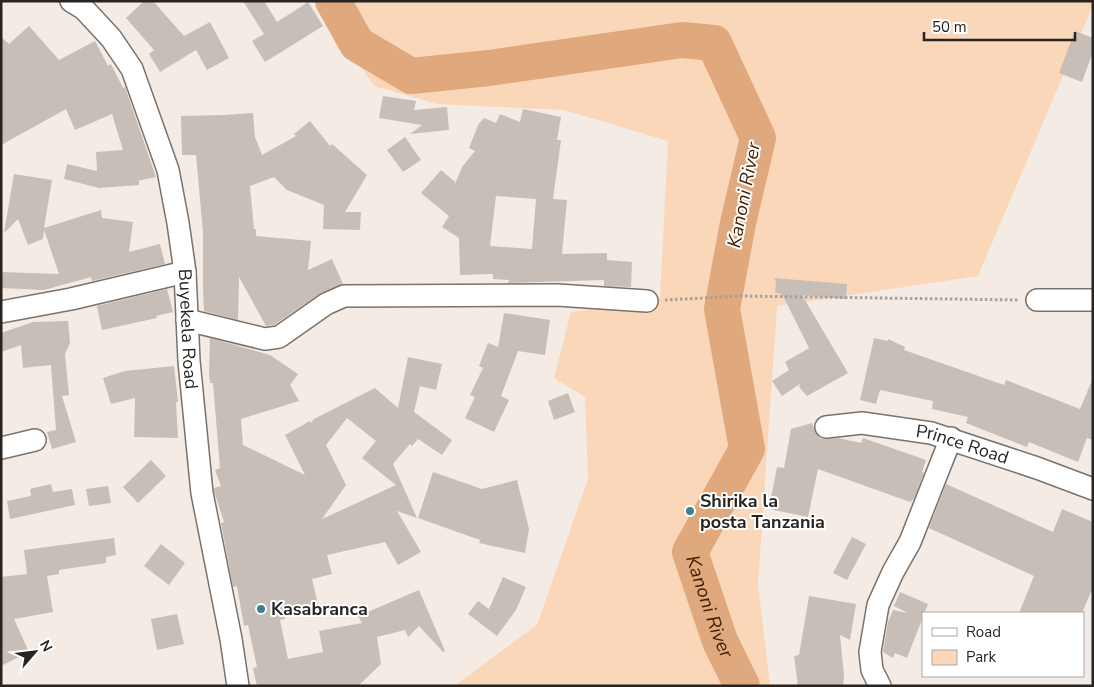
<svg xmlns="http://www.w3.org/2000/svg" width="1094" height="687" viewBox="0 0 1094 687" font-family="'Nunito Sans',sans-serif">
	<rect width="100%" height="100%" fill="#f3ebe4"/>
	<path fill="#fbd7ba" d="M315,1h778v4l-115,271 -201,30 -19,278 12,102h-316l83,-61 51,-146 -3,-82 -31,-19 17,-66 89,-14 8,-157 -104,-31 -127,-6 -63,-18z"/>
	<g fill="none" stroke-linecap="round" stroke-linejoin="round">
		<path stroke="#dfa97d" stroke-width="36" id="s1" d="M333,1l24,43 54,32 78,-8 193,-28 32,3 44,95 -20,85 -16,86 25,140 -57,103 30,89 22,45"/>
	</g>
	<path fill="#c7beb8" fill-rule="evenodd" d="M144,1h9l31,35 26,-14 19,36 -22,12 -11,-20 -36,22 -11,-18 5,-4 -28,-32z
		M243,1h21l13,21 31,-20 15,24 -58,36 -13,-21 12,-7z
		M29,26l30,34 36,-19 13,25 3,-2 12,24 2,-1 31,90 -19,4h2v4l-40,3 -35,-9 3,-15 30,7 -1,-19 27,-2 -11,-36 -37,16 -9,-21 -65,36v-108l8,7z
		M1075,31l18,7v14l-11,30 -23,-9z
		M383,96l33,5 -2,9 33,-3 2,23 -39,4 12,-9 -43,-7z
		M523,109l38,8 -4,23h4l-8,59 14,1 -5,54 45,-1v7l25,2 -1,25 -27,-1v-6l-96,3 1,-3 -16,-1v-5l-33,1 -1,-37 -17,-11 7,-11 -28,-23 20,-23 14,12v2l7,-17 13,-16 -6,-3 9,-23 6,-7 12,5 4,-9 20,8zM496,196l40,3 -4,50 -42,-3z
		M253,113l2,24 7,18 34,-19 -2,-2 16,-13 20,25 2,-2 35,31 -22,37h16l-1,18 -37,-1 1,-24 -37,-15 -13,-13 -24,9 4,43h2v7l55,5 -3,29 24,-11 11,25 -22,9 -47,32 -8,1 -27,-49 -1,43 -34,-9 -1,-22v-57l-7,-77h-14l-1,-39 43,-1z
		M405,137l16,23 -18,12 -16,-22z
		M14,174l38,6 -8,48 57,-18 1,8 31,4 -4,30 31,-8 5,20 -73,17 -1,-4 -47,13 -43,-2v-16l58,2 -15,-44 -1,9 -15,6 -10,-26 -14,14z
		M774,278l73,6 -1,15 -44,-4 46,78 -41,23 -8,-9 1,-3 -18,12 -10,-15 17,-11 -4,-8 24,-14 -27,-54 -7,-1 1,-11z
		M167,289l6,23 -17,4 1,2 -55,12 -5,-24z
		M504,313l46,7 -5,35 -27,-4 -17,45 8,4 -15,32 -29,-14 10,-21 -5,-2 13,-27 -4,-2 9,-23 10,4z
		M68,321l2,22 -5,11 4,41 -7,1 14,46 -24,7 -5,-17 9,-2 -5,-65 -28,3 -2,-23 -20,7v-19l32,-11z
		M210,338l60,17 28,19 -8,11 9,16 -58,18 2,26 62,30 -20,-40 25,-14 1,2 3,-4 61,-31 23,20 10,-51 34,7 -6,26 -16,-4 -6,26 38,28 -10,15 -24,-16 -6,7 -2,-2 -17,20 24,54 -20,-7 24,41 -23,13 -13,-23 -58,13 5,19 -20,5 7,30 -34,8v2l-5,1 8,39 35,-7 -4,-21 43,-8 -4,-7 61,-26 26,61 -2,1 -24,-26 -11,11 -3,-7 -28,7 4,27 -23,22h-101l-4,-18 4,-1 -9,-42 -4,1 -7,-40 -4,1 -12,-64 3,-1 -10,-31v-3l7,-2 -6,-16 5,-2 -7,-85h-3l-1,-9zM347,418l29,23 -14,17 34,27 -74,34 24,-34 -20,-40z
		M874,338l14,3v-2l17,8 -1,3 100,35 2,-5 74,29 13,-31v62l-6,-2 -9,24 -49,-20 -2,5 -61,-24 2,-6 -36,-8 1,-8 -53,-11 -4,14 -16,-4z
		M174,366l4,36h-2l2,36 -44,-1 1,-39 -24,6 -8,-26 22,-7z
		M568,393l7,19 -21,8 -6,-19z
		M812,423l4,11 5,5 17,-1 23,5 2,-5 63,22 -4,12 2,1 -10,26 -4,3 -92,-33 -10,48 -39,-8 8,-42 7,1 7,-39z
		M151,460l15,16 -28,27 -15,-16z
		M433,472l49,17 35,-9 12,49 -4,24 -46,-10 1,-3 -62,-22z
		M51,484l2,8 19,-3 3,16 -65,14 -3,-18 24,-5 -1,-7z
		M946,484l107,48 9,-23 31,13v65l-11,26h-63l15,-37 -105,-48z
		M108,486l3,17 -22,3 -3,-17z
		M852,537l14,7 -19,36 -14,-7z
		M114,538l2,17 -10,2v6l-47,7v4l-12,2 6,36 -39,7 15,33 -28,14v-89l26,-3 -3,-24z
		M161,544l24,19 -16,22 -25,-19z
		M503,577l23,10 -10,23 -19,26 -29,-22 10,-13 11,8z
		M900,592l28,12 -4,9h-1v4l-16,41 -12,-5 -2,5 -10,-6 5,-30 5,-12 15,3 -14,-7z
		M809,596l47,8 -6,36 -10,-5 4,40 -1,11h-45l-4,-30 5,-1z
		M177,614l7,30 -27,6 -6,-31z"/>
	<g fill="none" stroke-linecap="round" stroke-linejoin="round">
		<g stroke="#7a726c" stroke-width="24">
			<g id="street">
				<path id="s2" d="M71,1l13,8 27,29 21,31 36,101 10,53 7,49 4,89 13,132 29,146 7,47"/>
				<path d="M1037,300h56"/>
				<path d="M1,312l70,-13 114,-27"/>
				<path d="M187,320l78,19 14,-2 47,-33 18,-8 213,-1 90,6"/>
				<path id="s3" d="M826,427l36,-4 69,10 106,35 56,21"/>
				<path d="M1,448l34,-8"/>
				<path d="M880,686l-8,-16 -2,-18 8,-47 15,-33 17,-30 41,-104"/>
			</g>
		</g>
		<path stroke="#a6a09b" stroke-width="3" stroke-dasharray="2.5 2.5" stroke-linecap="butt" d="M665,300l76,-4 278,4"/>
		<use href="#street" stroke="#fff" stroke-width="21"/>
	</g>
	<g fill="#3c828e" stroke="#fff" stroke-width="2">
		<circle cx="690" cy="511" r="5"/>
		<circle cx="261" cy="609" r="5"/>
	</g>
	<g text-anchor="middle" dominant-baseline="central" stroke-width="4" stroke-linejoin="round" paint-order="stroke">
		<g font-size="18" fill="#272422" stroke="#fff">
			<text stroke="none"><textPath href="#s2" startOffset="360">Buyekela Road</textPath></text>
			<text stroke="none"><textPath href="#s3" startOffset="139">Prince Road</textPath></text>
		</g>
		<g font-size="18" font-weight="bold" fill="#272422" stroke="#fff" text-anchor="start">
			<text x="700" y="501">Shirika la<tspan x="700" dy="21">posta Tanzania</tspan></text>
			<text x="271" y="609">Kasabranca</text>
		</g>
		<g font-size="19" font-style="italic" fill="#422000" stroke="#fff">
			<text transform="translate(744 195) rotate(-79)">Kanoni River</text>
			<text stroke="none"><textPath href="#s1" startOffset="1015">Kanoni River</textPath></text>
		</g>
	</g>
	<rect width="1094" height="687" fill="none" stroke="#272422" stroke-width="5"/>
	<rect x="922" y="612" width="162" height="65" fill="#ffffff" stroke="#a9a7a7"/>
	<rect x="932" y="628" width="25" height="8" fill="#ffffff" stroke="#a9a7a7"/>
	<text x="966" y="637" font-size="15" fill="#272422">Road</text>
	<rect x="932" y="650" width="25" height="15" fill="#fbd7ba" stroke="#a9a7a7"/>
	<text x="966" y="662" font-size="15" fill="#272422">Park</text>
	<g transform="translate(35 652) rotate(62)" stroke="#ffffff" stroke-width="4" paint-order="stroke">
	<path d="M0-4L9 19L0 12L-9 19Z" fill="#272422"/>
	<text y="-8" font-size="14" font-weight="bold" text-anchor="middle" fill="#272422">N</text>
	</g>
	<path d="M924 32v8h151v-8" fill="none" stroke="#272422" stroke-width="2.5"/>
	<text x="932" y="32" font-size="15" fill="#272422" stroke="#ffffff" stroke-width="4" paint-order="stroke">50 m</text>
</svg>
